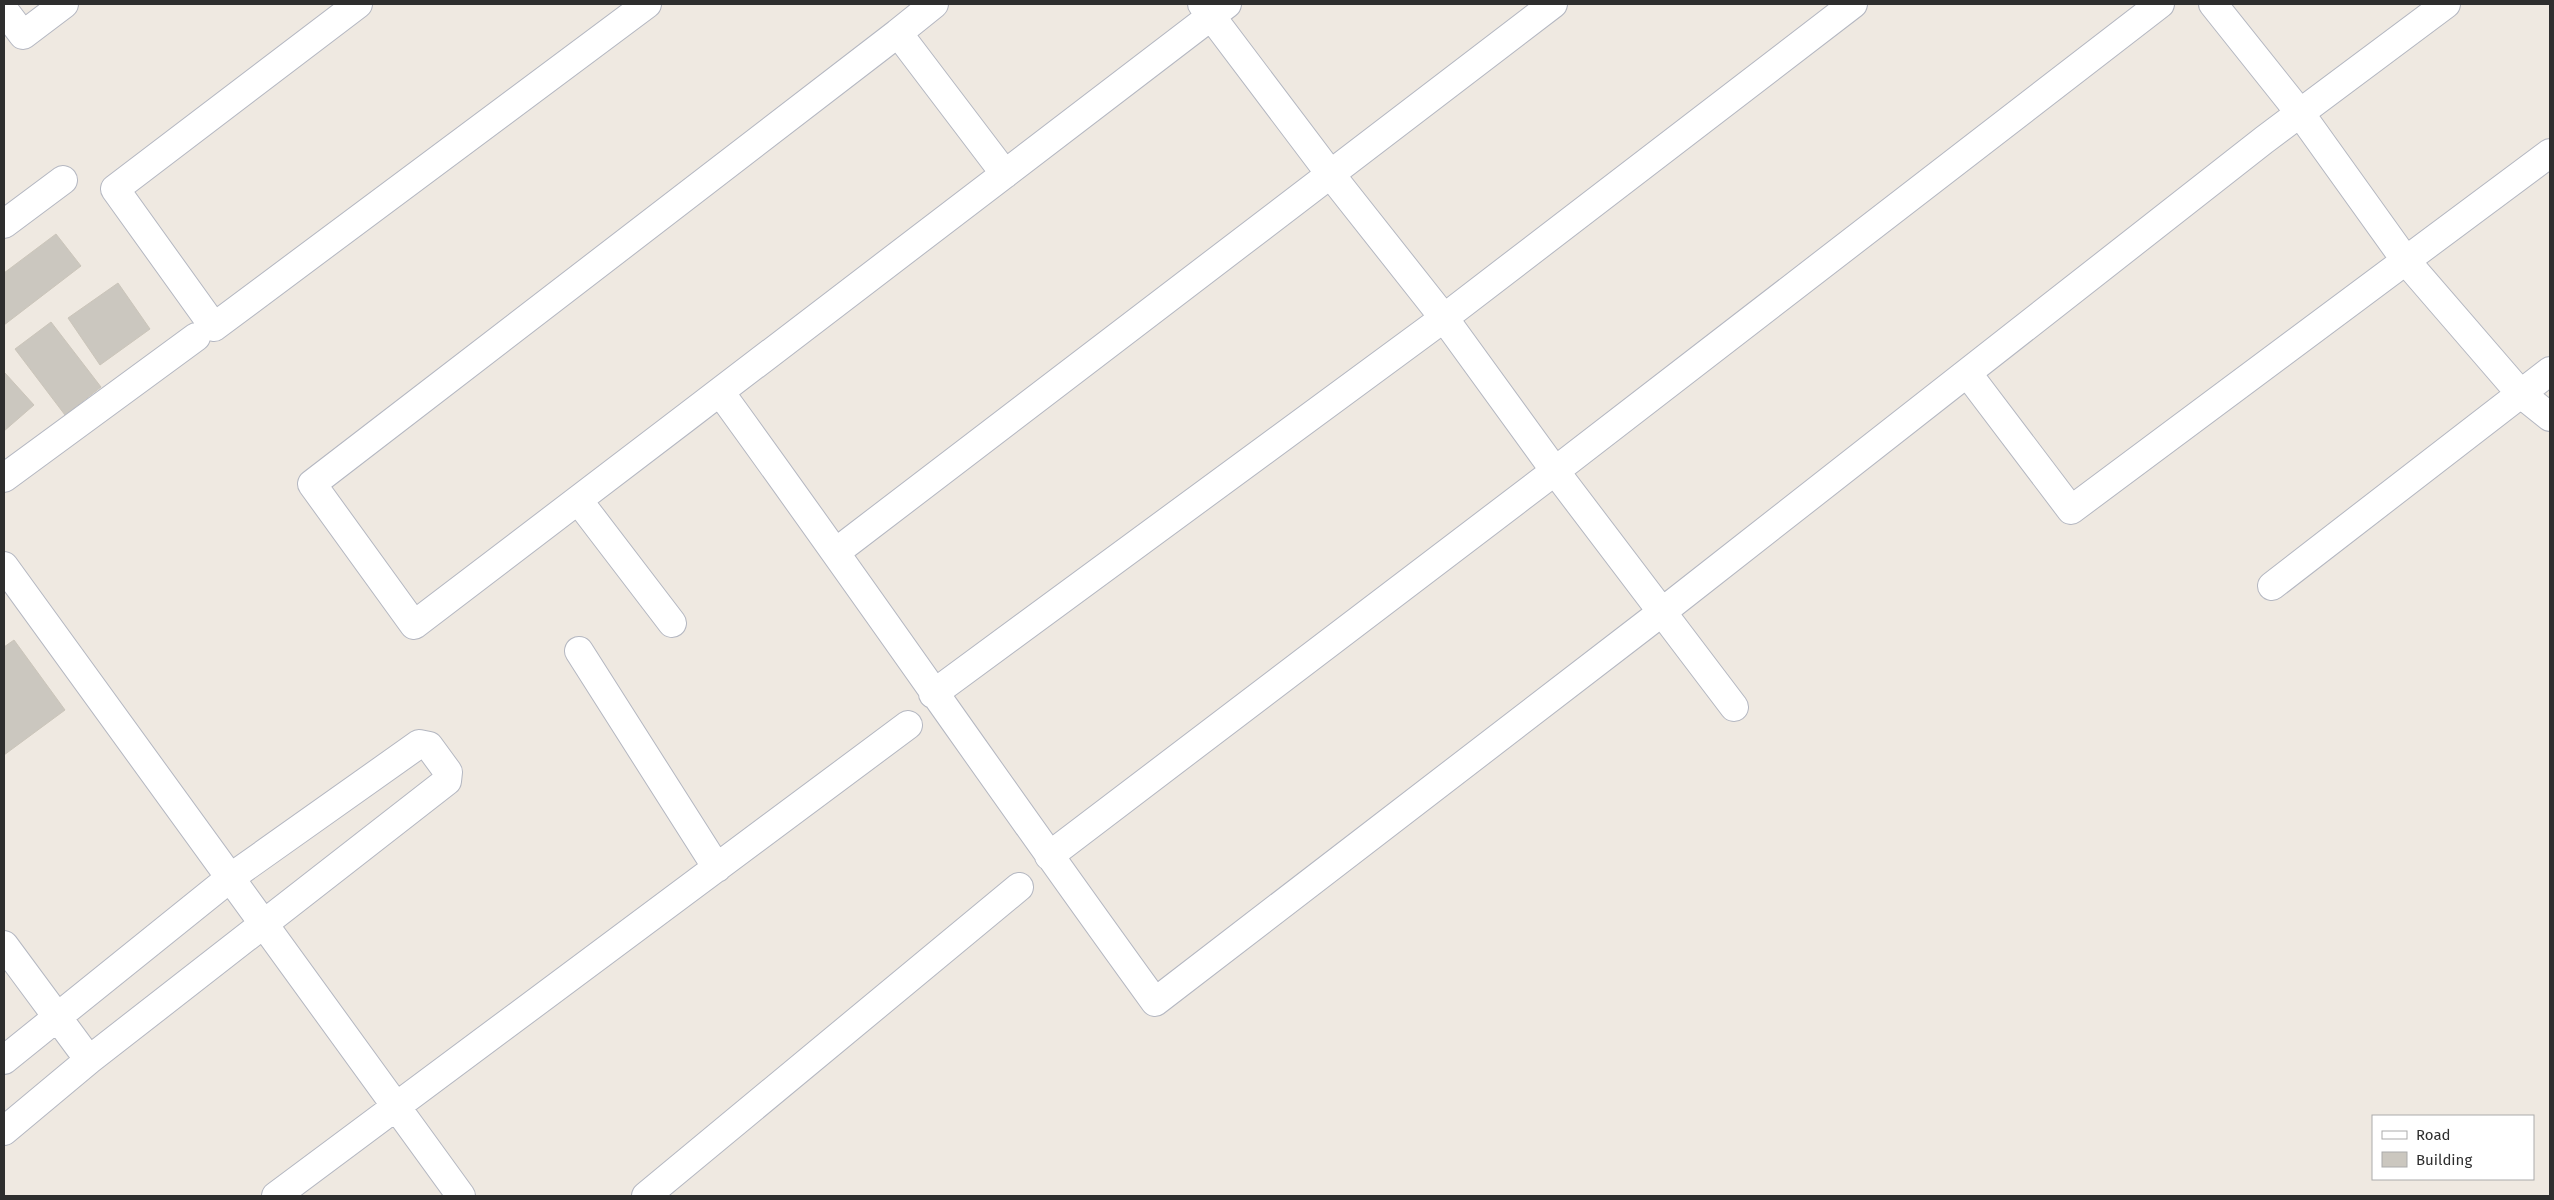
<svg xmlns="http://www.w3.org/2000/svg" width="2554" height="1200" viewBox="0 0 2554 1200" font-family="'Fira Sans',sans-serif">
	<rect width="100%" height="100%" fill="#efe9e1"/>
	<path fill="#cbc7bf" stroke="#cbc5ba" d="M56,234l25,32 -77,59v-52z
		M118,283l32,46 -50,36 -32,-47z
		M51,322l50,65 -36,28 -50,-66z
		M5,373l29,32 -30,26v-57z
		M14,640l51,70 -61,45v-108z"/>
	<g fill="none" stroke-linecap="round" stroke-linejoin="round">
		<g stroke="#b4b7c1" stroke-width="30">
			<path id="minor" d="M358,4l-243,185 99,138 433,-323
				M1202,4l129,171 113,143 111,153 179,236
				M2213,4l87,109 106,148 114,132 30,24
				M4,10l19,25 41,-31
				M898,33l36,-29
				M1005,174l-107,-141 -586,451 102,141c271,-207 543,-413 813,-621
				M4,224l59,-44
				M1968,374l103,136 479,-357
				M720,392c147,202 288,408 435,610l507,-390 602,-472 182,-136
				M4,478l192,-141
				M578,500l94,123
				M836,552l717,-548
				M4,566l457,630
				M2272,586l278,-215
				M579,651l138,217
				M933,694l511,-376 409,-314
				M1049,856l506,-385 605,-467
				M4,945l85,115
				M4,1060l226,-182 189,-134 10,2 19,26 -1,9 -358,279 -85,71
				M276,1196l632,-471
				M646,1196l373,-309"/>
		</g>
		<use href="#minor" stroke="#fff" stroke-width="28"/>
	</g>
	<rect width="2554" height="1200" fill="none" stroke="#2e2e2e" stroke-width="10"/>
	<rect x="2372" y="1115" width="162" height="65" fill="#ffffff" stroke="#ababab"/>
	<rect x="2382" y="1131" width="25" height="8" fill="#ffffff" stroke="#ababab"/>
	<text x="2416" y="1140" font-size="15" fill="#2e2e2e">Road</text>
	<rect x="2382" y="1152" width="25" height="15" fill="#cbc7bf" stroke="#ababab"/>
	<text x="2416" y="1165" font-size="15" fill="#2e2e2e">Building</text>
</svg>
